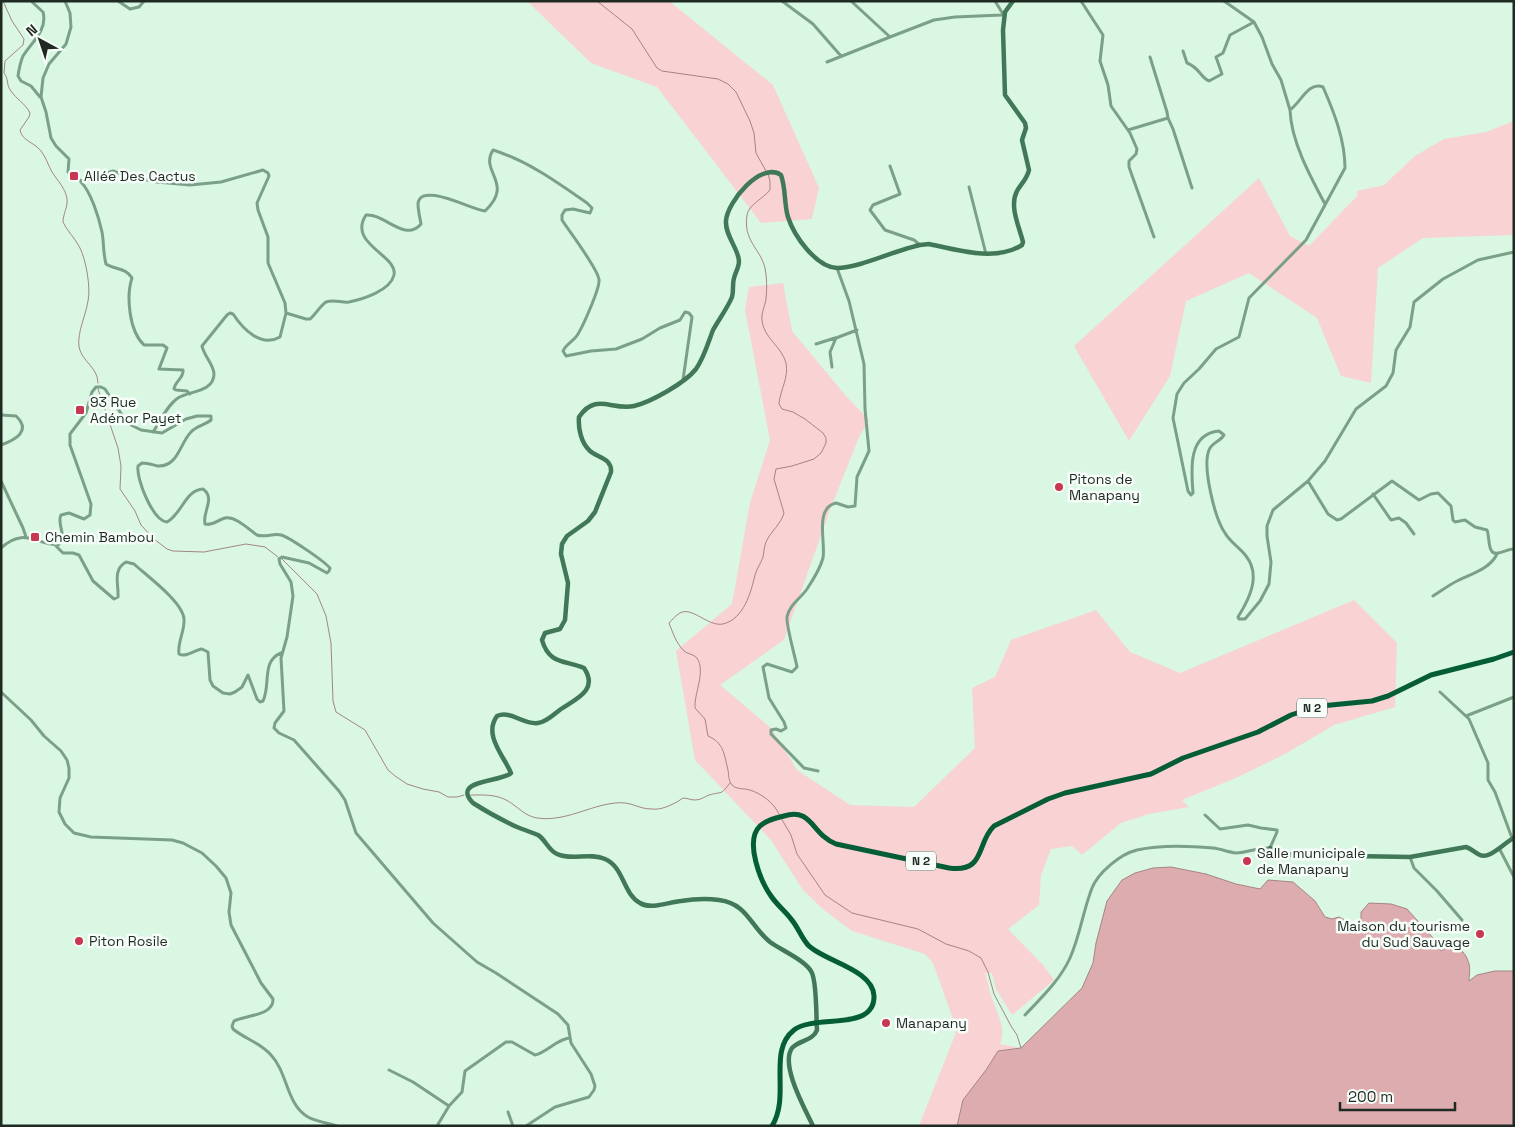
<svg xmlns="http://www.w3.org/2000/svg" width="1515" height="1127" viewBox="0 0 1515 1127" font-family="'Space Grotesk',sans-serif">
	<rect width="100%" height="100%" fill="#d9f7e3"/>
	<path fill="#f9d2d4" d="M527,1h142l104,84 46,103 -7,31 -51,4 -104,-136 -66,-24z
		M1514,121v114l-91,3 -45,30 -7,115 -30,-7 -24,-58 -68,-45 -63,28 -16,75 -41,65 -55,-95 185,-168 31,58 19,10 48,-50v-5l27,-6 31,-29 29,-17 42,-7z
		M783,283l9,48 54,65 23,24 -10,17 -28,70 -47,133 -64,45 51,43 26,42 53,35 64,2 61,-59 -3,-60 23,-11 16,-37 85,-30 34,42 50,21 174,-73 43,43 -2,64 -61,18 -49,29 -47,23 -56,23 7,7 -40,7 -28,9 -39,32 -10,-9 -21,3 -10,26 -2,30 -31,24 35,36 11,15 -42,35 -16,-26 -4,-16h-7c3,9 4,19 8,28 5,14 13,27 7,43l21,4 -23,3 -41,75h-38l38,-96 -24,-67 -8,-9 -73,-23 -28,-21 -21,-20 -32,-50 -76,-80 -19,-109 56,-47 18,-101 20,-63 -25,-130 4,-23z"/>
	<path fill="#ddacaf" stroke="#a48585" d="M1171,867l35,7 30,10 24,5 8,-9 25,2 22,19 10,16 7,2 7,-2 12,6h7l3,-4v-7l8,-9 22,1 16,5 27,30 7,12 6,-4 2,-5c7,2 17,11 19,19 3,6 1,14 1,20l8,-6 18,-4h19v155h-557l6,-26 23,-30 12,-19 23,-3 61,-60 11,-25 3,-20 11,-42 15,-21 13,-7 18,-5z"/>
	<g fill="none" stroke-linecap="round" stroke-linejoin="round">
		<path stroke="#a48585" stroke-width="1" d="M3,1l9,20 12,18 -1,6 -18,16 -1,12c5,6 2,12 7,18 5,8 14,12 19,22l-1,4 -9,13c2,11 14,12 21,21 5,6 7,14 11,21 5,8 14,17 15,27 1,8 -4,15 -4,23 4,9 12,16 17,26 6,12 11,40 8,53 -2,14 -11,31 -9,46 3,15 19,20 19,36
			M597,1l35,28 25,39 5,3 56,8 10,5 8,8 14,29 4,12 2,20 10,18
			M768,174l2,7v9c-7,9 -21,14 -23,25 -4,26 13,33 18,53 2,9 2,22 1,31 -1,7 -5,14 -4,22 2,17 20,26 24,42 3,15 -6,27 -7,41l3,5 11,3 12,7 18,14 3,5v5l-5,10 -7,6 -22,7 -16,3 -2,10 10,34c-3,11 -13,18 -18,29 -2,5 -2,10 -3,15 -2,6 -6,11 -8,18 -4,17 -11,44 -32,49 -15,3 -31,-18 -43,-11 -4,2 -8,7 -11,10 4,10 7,20 15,28 3,3 10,3 13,7 9,14 -3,35 -2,50l10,11 3,17c16,7 16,18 20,34 1,5 0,10 4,15 5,5 12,3 18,5 12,4 24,13 29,24
			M98,389l20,59 3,18 -1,23 15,22 6,14 13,14 13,10 6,2 31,1 42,-8 19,3 13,10
			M282,559l35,35 9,22 5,27 2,58 3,11 29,18 23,40 7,6 12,8 16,5 16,3 9,5h9l7,-2
			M471,795c12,0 25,-1 37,6 10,6 17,15 29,17 28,4 51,-12 78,-15 17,-2 22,6 37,6 9,1 17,-3 25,-7 2,-1 4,-3 6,-4 4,0 8,2 12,2 6,0 9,-3 14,-5 14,-4 11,1 21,-12
			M781,818l10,17 6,19 28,41 27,18 66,16 28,15 23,7 12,7 7,14 6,22 17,32 6,9 4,13"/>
		<path stroke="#7ba088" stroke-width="3" d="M31,1l12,11c5,18 -12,31 -20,44 -3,7 -4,13 -5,20l3,5 10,5 9,11
			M65,1l5,12 1,14 -5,17 -17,20 -6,14 -2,19 5,15 5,26 5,8 13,13 -1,13 5,5
			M118,1l12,8 9,-2 5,-6
			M782,1l31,23 28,32
			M851,1l39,36 44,-17 21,-3 47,-2 2,-2
			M995,1l8,13
			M1081,1l22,34 -3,26 8,24 3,21 19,27 7,16 -1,5 -7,7v6l25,70
			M1224,1l30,21 8,15 10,27 9,16 9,30c11,-8 19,-29 33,-23 11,25 22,53 22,81l-39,72 -57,58 -10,39 -23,12 -17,20 -15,14 -7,11 -4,24 15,73 3,4 2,-2c-2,-24 -5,-59 26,-62l5,4c-3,6 -12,7 -15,15 -7,17 6,69 16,83 5,9 15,15 21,23 15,19 4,42 -8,61l1,2h6l15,-18 9,-17 2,-22 -4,-26v-10l6,-16 35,-29 17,-20 31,-52 30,-23 7,-13 3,-23 14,-23 4,-25 29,-23 35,-19 36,-8
			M1183,51l4,12c13,5 13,14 22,18l13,-7 -6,-17 7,-4 7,-18 24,-13
			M1150,57l17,55 1,6 5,11 19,59
			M827,62l63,-25
			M1290,110c1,31 20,66 35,94
			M1128,130l40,-12
			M890,166l10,28 -27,11 -3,5 15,20 29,10 6,5
			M73,177l9,4 31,-10 15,5 29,6 33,3 31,-3 42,-12 5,3 1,3 -12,27 1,7 10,27v26l17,40 1,10 -6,24c-19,11 -37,-8 -47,-23l-3,-1 -3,2 -25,31c2,10 12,19 12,28 0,18 -25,17 -36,24 -11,7 -18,24 -25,34
			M81,182c10,10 18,36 21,50 2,11 1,21 4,32 9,6 19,3 26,14 -6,18 -3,53 12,67h19l4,3 -8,21 24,1c1,8 -8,11 -9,19l2,1 11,1 3,3
			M969,187l17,67
			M286,313l20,6h4c6,-5 10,-13 16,-17 8,-3 16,1 23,0 14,-3 41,-11 45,-27 4,-20 -47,-31 -28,-60 18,-2 39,28 55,9 -1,-6 -3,-14 -3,-20 2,-23 54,6 67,7 30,-28 -6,-39 8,-61 35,11 64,32 94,53l5,5 -2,5 -17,-4 -8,1 -3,5v5c7,11 37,50 37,60 1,8 -16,46 -21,54 -4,7 -12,10 -15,17l3,5 25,-5 25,-2 26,-10 18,-11 20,-8 5,-8 4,1 3,4 -9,63
			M816,344l19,-6
			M832,367l-2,-15 6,-14 21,-8
			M1,415l15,1c16,15 -1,24 -15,29
			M1,481l22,47 3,9
			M1308,481l20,33 9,6 4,-1 51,-38 27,19 12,-6 7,-1 13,13 2,14 2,2 10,-2 10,7 12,3c3,7 0,26 11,23 6,-1 10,-4 16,-4
			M1373,494l18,26 8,-2 7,5 8,11
			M56,546l7,7h10l6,2 14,26 21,18 4,-2c1,-12 -6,-27 8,-35l8,2c13,12 49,38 50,55 1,12 -7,24 -5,35 7,4 15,-4 23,-5l6,3 2,28 3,6 10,7 7,1 5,-2 7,-5 6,-12 9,24 3,3 3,-1c8,-16 -2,-40 18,-48
			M1,548c23,-21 34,-4 57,-3 11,-7 -2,-20 3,-30l8,-2 15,6 6,-4 1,-11 -21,-59v-11l16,-21 6,-21 4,-5h5l4,2 19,29 7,7 10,5 21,3 24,-14 11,-3h14v4c-6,5 -15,6 -20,12 -11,11 -13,35 -33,34 -5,-1 -10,-3 -16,-3l-4,3c-2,13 15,55 29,56 15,-8 18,-32 36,-33 13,9 -1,23 2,35 8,2 12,-4 20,-6 11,-2 23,11 32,17 8,3 16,-2 24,0 8,2 43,26 49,33l-1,3 -2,2 -18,-10 -27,-6 -3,2 1,5 11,18 2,14 -6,41 -6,21 3,53 -9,12 -1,5 5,5 15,7 45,51 6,9 11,33 77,90 44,39 19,11 62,41 10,11 3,18 20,31 4,12 -1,4 -5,7 -34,10 -29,19
			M1433,596c8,-5 16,-11 24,-15 14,-7 33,-12 40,-27
			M1,692l30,28 13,16 17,15 6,9 2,8v10l-9,20 -1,14 6,12 9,9 17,4 81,3 11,3 19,10 14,13 10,12 5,15 -2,19 2,13 30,58 12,16c1,17 -28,16 -39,22l-2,5 1,3c12,10 28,14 38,26 17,18 15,49 37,62 9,5 20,6 29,9
			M1440,692l29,27 19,44v17l7,12 17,46
			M1466,716l48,-19
			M818,771l-14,-3 -33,-34v-4l5,-1 5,2 5,-3 -2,-6 -15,-24 -6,-31 4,-3 25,8 5,-5c-2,-11 -11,-42 -10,-50 2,-12 14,-19 20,-28 6,-9 13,-20 16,-31 3,-15 -9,-50 13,-55l12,4 7,-1 2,-29 12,-26 -4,-42 -1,-45 -15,-63 -12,-33
			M1499,848l15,29
			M1410,857l4,11 23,23 25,29
			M1025,1015c17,-18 35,-35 45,-57 10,-22 13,-47 22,-70 6,-15 28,-34 45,-38 22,-5 54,-4 76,-2 8,1 15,4 23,5 11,0 22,-6 34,-5l7,-16v-2l-16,-2 -13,-3 -28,4 -15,-14
			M389,1070l24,12 36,24
			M508,1112l5,14
			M437,1126l12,-20 13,-14 3,-21 41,-29h6l23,13c12,-3 21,-15 34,-17"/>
		<path stroke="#417958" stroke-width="4.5" d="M1270,848l15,6 10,1 115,2 56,-10c6,2 9,6 14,8 9,5 25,-13 34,-17
			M813,1126c-8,-17 -33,-61 -21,-78 7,-8 21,-7 25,-18 -1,-14 0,-45 -5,-57 -5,-12 -31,-23 -42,-31 -20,-16 -22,-38 -51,-42 -13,-2 -26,-1 -38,1 -12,1 -30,9 -41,2 -17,-9 -16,-36 -35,-44 -15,-7 -34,2 -48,-5 -9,-4 -11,-14 -19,-19 -7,-3 -14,-5 -21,-8 -15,-7 -30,-15 -44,-24 -23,-24 31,-21 38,-30 -7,-17 -28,-38 -14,-57 14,-6 26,9 41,7 9,-1 16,-9 23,-14 15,-10 38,-19 23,-41 -18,-8 -35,-3 -42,-28l3,-7 15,-4 5,-9 3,-37 -7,-29 1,-10 5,-8 21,-15 7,-9 16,-40c1,-14 -13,-14 -21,-21 -9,-8 -12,-23 -11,-34 17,-25 33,-6 55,-11 17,-4 51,-23 62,-37 8,-11 12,-26 17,-39 6,-11 14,-21 19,-33 2,-7 0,-12 2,-19 2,-8 7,-13 4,-22 -3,-11 -13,-23 -12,-35 1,-19 35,-60 55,-46 5,14 3,29 7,42 6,19 28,50 49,51 22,0 59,-18 83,-23l9,-1c28,6 67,18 93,1l1,-3c-4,-16 -14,-36 -6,-51 4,-7 10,-12 12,-21l-7,-30 4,-12 -1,-5 -20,-28 -2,-65 2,-18 8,-11"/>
		<path stroke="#045d36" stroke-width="5" d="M772,1126c19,-30 -5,-75 22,-96 20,-16 81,2 80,-34 -1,-27 -51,-35 -66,-51 -7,-8 -10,-18 -17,-26 -6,-8 -14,-14 -20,-23 -10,-14 -27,-55 -11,-70 6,-6 16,-8 24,-10 28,-9 28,19 52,28l113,24c37,5 27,-25 45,-42l54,-27 17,-6 86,-19 32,-16 75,-26 33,-17 15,-5 15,-4 51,-5 16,-5 43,-21 63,-16 20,-7"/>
	</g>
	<g fill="#c73751" stroke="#f7fdf9" stroke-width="2">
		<rect x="69" y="171" width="10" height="10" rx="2.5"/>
		<rect x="75" y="405" width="10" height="10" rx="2.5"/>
		<circle cx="1059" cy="487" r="5"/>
		<rect x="30" y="532" width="10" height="10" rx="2.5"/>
		<circle cx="1247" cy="861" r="5"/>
		<circle cx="1480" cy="934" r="5"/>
		<circle cx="79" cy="941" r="5"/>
		<circle cx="886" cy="1023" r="5"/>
	</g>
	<g text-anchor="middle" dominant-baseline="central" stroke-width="5" stroke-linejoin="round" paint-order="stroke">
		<g fill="#f7fdf9" stroke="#5f6962" stroke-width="1">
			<rect x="1297" y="698.5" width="30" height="19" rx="4"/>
			<rect x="906" y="851.5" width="30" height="19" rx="4"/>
		</g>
		<g font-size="12" font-weight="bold" fill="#1e2a22">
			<text x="1312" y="708">N 2</text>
			<text x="921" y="861">N 2</text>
		</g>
		<g font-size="14" fill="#1e2a22" stroke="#f7fdf9" text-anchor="start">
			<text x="84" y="176">Allée Des Cactus</text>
			<text x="90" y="402">93 Rue<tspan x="90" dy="16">Adénor Payet</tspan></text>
			<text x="1069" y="479">Pitons de<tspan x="1069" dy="16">Manapany</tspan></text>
			<text x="45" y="537">Chemin Bambou</text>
			<text x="1257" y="853">Salle municipale<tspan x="1257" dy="16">de Manapany</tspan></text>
			<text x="1470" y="926" text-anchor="end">Maison du tourisme<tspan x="1470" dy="16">du Sud Sauvage</tspan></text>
			<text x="89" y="941">Piton Rosile</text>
			<text x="896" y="1023">Manapany</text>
		</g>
	</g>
	<rect width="1515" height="1127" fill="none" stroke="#1e2a22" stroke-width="5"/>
	<g transform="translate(40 40) rotate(320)" stroke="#f7fdf9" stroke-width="4" paint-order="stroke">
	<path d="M0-4L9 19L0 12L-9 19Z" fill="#1e2a22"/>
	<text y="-8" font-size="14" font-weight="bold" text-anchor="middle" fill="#1e2a22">N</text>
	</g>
	<path d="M1340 1102v8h115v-8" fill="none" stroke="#1e2a22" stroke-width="2.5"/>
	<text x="1348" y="1102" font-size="15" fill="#1e2a22" stroke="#f7fdf9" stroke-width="4" paint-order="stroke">200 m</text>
</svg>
